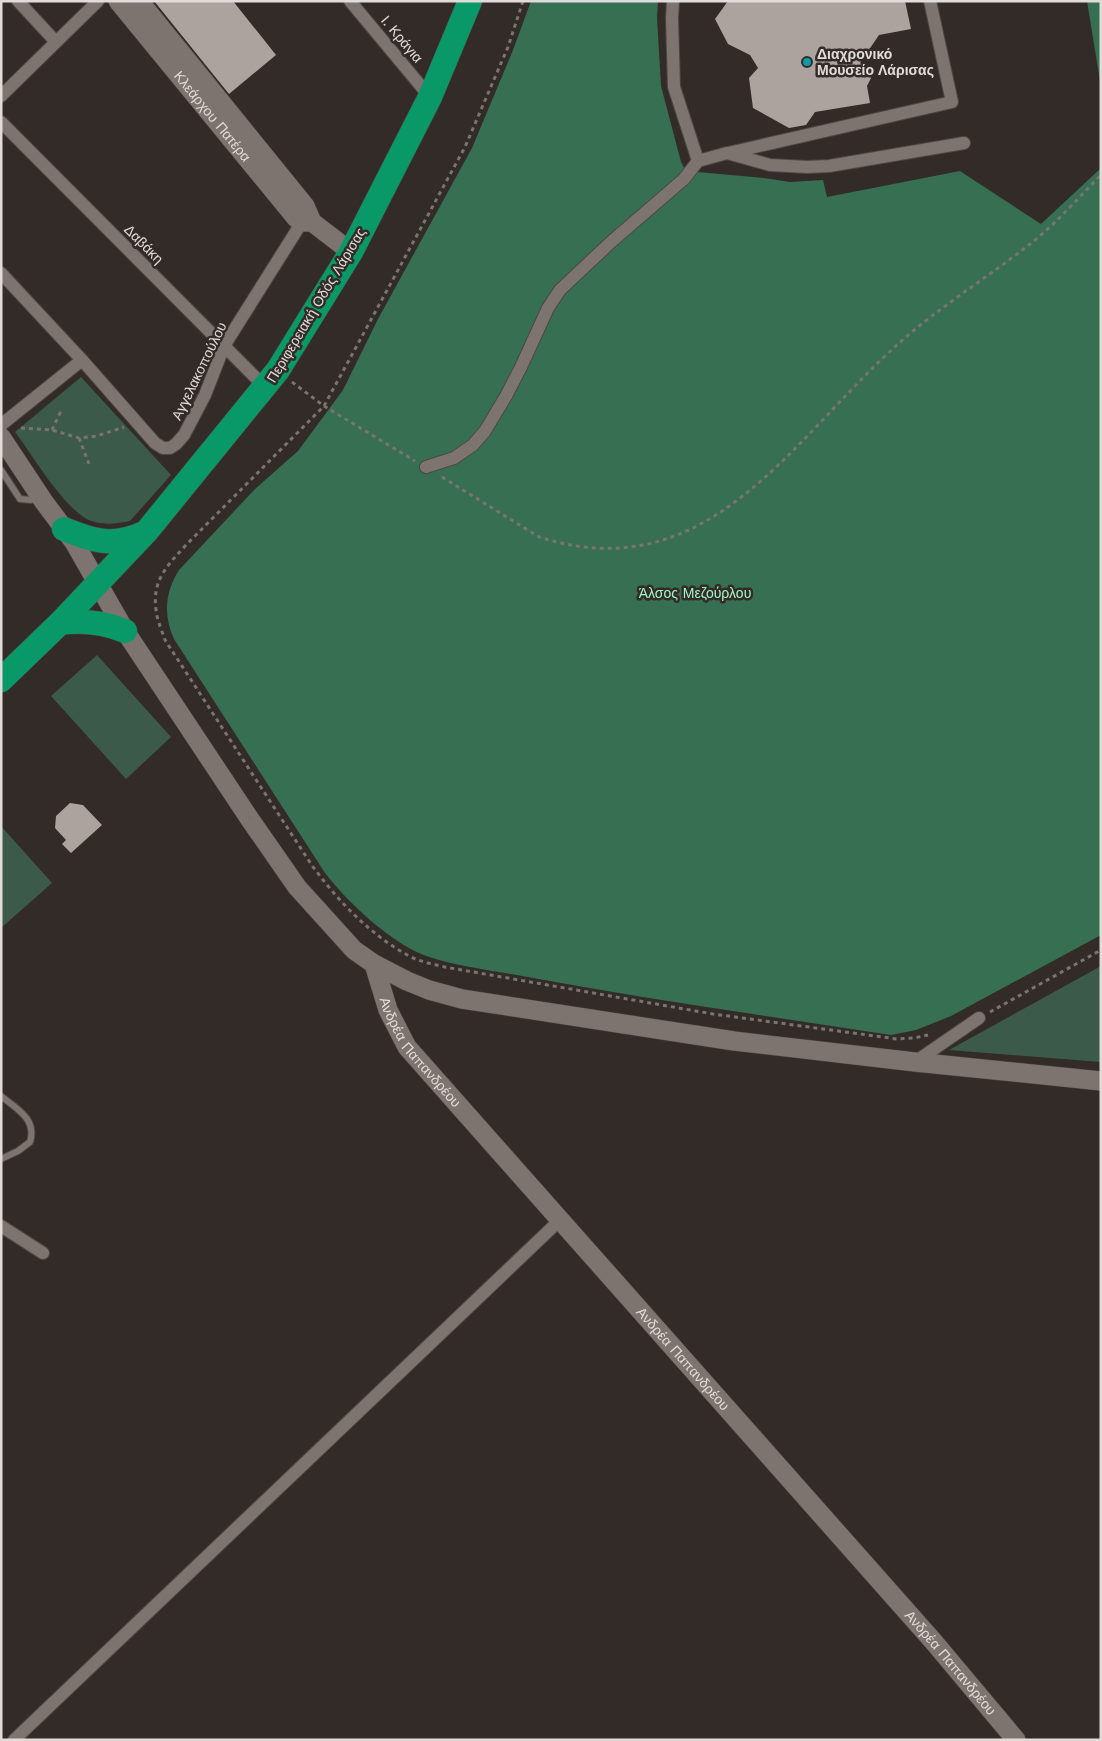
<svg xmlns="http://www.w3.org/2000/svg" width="1102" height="1741" viewBox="0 0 1102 1741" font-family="'Work Sans',sans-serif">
	<rect width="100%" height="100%" fill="#332b28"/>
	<path fill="#3b5a49" d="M81,377l90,98 -41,46c-14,3 -31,5 -45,-3 -26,-17 -51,-61 -70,-86z
		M97,655l74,82 -45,42 -75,-83z
		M1,826l51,57 -51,45z
		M1101,966v96l-152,-12z"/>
	<path fill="#366f52" d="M531,1h127l-1,17 4,68 20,76 5,9 78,7 26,4 33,-2 4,17 133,-26 81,53 60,-56v767l-150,81 -35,14 -25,5c-123,-19 -247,-36 -369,-59 -32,-6 -86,-12 -113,-28 -30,-17 -63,-48 -84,-75l-151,-234c-11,-24 -9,-47 5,-69l76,-81 43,-38 45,-61 35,-71 94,-171 41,-98z
		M1087,1h14v86z"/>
	<path fill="#aca39e" d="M154,1h79l43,54 -47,39z
		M728,1h177l6,28 -32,6 -19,28 14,9 -7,14 3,17 -55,9 -9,13 -17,3 -36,-20 -4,-30 9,-10 -8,-13 -22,-11 -13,-25z
		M70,803l13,2 19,20 -31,28 -9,-9 4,-4 -11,-12 1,-12z"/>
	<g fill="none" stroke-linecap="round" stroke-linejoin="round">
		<g stroke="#4e4845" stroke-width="8">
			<path id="lane" d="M1,470l19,29 11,1
				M1,1096c16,13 36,23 29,46l-12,9 -17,8"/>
		</g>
		<g stroke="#4e4845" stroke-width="14">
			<path id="street" d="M18,1l38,41
				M350,1l80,96
				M673,1l-1,17 2,69 24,74
				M1,96l97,-95
				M1,122l264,265
				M728,153l224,-51 -22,-101
				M1,273l81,87 73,83 8,5h7l6,-4 8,-9 21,-40 19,-49 78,-124
				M1,425l81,-65
				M426,467l28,-9 19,-13 12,-14 21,-35 15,-29 27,-59 12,-18 51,-48 73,-63 14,-18 29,-8 43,12 37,2 22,-1 135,-23
				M915,1062l64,-44
				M1,1226l42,27
				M14,1740l546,-520"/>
		</g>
		<g stroke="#4e4845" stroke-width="20">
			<g id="secondary">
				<path id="s1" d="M118,1l178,217 6,4h10"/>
				<path d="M139,1l166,205 7,16 39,30"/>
				<path d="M1,437l43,65 30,40 51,89 124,187 48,69 57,63 20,14 33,17 22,9 33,9 272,42 181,21 186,19"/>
				<path id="s2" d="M374,964l14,46 19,37 526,594 83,99"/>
			</g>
		</g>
		<g stroke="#4e4845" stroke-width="25">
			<path id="highway" d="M64,529c31,13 50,18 82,3
				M60,623c23,-3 43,-1 65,8
				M1,680l59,-57 87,-92 131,-161 73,-118 79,-155 40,-96"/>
		</g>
		<path stroke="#7a7370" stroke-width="3" stroke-dasharray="4 4" stroke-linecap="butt" d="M523,1l-15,46 -43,100 -141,259 -138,139c-19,21 -34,35 -30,65 1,10 6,21 9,30l146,224c26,36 58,70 98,92 11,6 24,8 36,11l268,47 184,25 17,-1 14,-3
			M292,382l32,24 91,55
			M21,428l31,2 27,8 18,-2 27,-9
			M52,430l9,-19
			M79,438l10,26
			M442,477l97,60c169,54 252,-97 359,-193 41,-37 89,-66 132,-100 26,-20 48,-46 71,-69
			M990,1012l111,-62"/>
		<use href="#lane" stroke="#7d7470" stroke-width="6"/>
		<use href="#street" stroke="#7d7470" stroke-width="12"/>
		<use href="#secondary" stroke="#7d7470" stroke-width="19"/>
		<use href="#highway" stroke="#099969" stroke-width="24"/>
	</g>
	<circle fill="#0f9aa8" stroke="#332b28" stroke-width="2" cx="807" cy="62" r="5"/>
	<g text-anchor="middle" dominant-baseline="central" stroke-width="5" stroke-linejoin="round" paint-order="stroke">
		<g font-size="14" fill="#e1dcd9" stroke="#332b28">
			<text transform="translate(402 39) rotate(50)">Ι. Κράγια</text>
			<text stroke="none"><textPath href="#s1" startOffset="149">Κλεάρχου Πατέρα</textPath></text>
			<text transform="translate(144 244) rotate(45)">Δαβάκη</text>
			<text transform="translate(316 305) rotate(-59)">Περιφερειακή Οδός Λάρισας</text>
			<text transform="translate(199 371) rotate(-64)">Αγγελακοπούλου</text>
			<text stroke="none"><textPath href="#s2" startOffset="101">Ανδρέα Παπανδρέου</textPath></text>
			<text stroke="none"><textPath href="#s2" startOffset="506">Ανδρέα Παπανδρέου</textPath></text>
			<text stroke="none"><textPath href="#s2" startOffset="911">Ανδρέα Παπανδρέου</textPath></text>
		</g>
		<g font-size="14" font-weight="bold" fill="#e1dcd9" stroke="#332b28" text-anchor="start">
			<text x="817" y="54">Διαχρονικό<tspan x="817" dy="16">Μουσείο Λάρισας</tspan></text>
		</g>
		<g font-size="14" fill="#9ff6c6" stroke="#332b28">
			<text x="695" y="593">Άλσος Μεζούρλου</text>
		</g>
	</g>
	<rect width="1102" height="1741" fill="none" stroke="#e1dcd9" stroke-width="5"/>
</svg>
